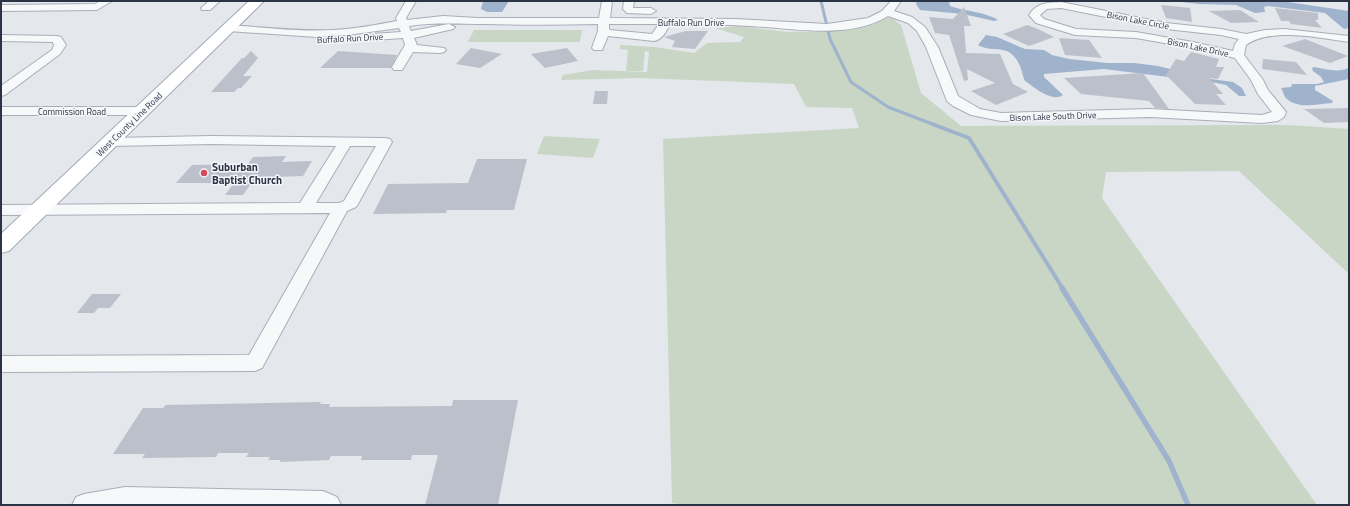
<svg xmlns="http://www.w3.org/2000/svg" width="1350" height="506" viewBox="0 0 1350 506" font-family="'Titillium Web',sans-serif">
	<rect width="100%" height="100%" fill="#e4e7ec"/>
	<path fill="#c9d6c5" d="M891,17l10,8 20,68 40,33 327,-1 61,4v145l-110,-103 -133,1 -4,26 215,307h-635l-10,-2 -9,-364 196,-11 -7,-20 -46,-1 -12,-23 -154,-6 -79,2 2,-5 30,-5 54,2 2,-20 -4,-1 -2,20h-17l2,-21 -8,-1v-4l34,2 40,6 13,-10 33,-1 4,-5 -29,-9 23,-2 50,6 42,-1z
		M474,30h108l-2,12h-112z
		M544,136l56,3 -7,19 -56,-4z"/>
	<path fill="#9fb4cc" d="M483,1h26l-7,11h-15l-6,-3z
		M917,1h32l1,5c14,5 36,6 48,14l-4,1 -31,-7 -43,-4 -4,-6z
		M1172,1h109l68,10v17l-5,1 -19,-16 -57,-7 -4,1 1,5 -10,1 -19,-8 -37,-1z
		M986,35l11,2 28,12 19,1 8,5 17,4 39,4h26l24,3 53,13 22,3 9,6 4,8h-7l-13,-11 -9,-2 -113,-14 -60,5v3l19,18c-11,8 -29,-8 -38,-14 -2,-3 -3,-12 -6,-17 -11,-22 -24,-10 -41,-19z
		M1314,67c11,2 25,6 35,1v11l-34,7v4l18,11 -1,2c-14,1 -36,7 -47,-6 -1,-2 -2,-6 -4,-9l10,-1 1,-3h25l7,-2 -3,-5 -8,-6 -1,-3z"/>
	<g fill="none" stroke-linecap="round" stroke-linejoin="round">
		<path stroke="#9fb4cc" stroke-width="3" d="M821,1l9,38 21,43 37,25 47,18"/>
		<path stroke="#9fb4cc" stroke-width="4" d="M932,124l37,14 94,151"/>
		<path stroke="#9fb4cc" stroke-width="5.5" d="M1062,288l107,173 19,44"/>
	</g>
	<path fill="#bbc0ca" d="M1161,5l29,3 2,14 -26,-4z
		M964,7l7,19h-7l2,27 34,1 13,30 15,8 -32,13 -25,-14 24,-8 -28,-14 1,11 -4,1 -15,-46 -14,-2 -6,-16 24,2z
		M1275,8l43,5v7h-3l7,8 -31,-4 -2,-3h-8z
		M1240,10l19,12 -28,1 -22,-12z
		M1027,25l11,4 16,8 -25,9 -26,-12z
		M686,31h22l-13,18 -23,-2 3,-6 -11,-4z
		M1059,38l30,2 13,18 -37,-3z
		M1305,39l43,17 -18,7 -48,-17z
		M471,48l31,6 -22,14 -24,-4z
		M567,48l11,13 -33,7 -14,-14z
		M251,51l7,7 -15,18h9l-11,12h-3l-4,4h-23l31,-34h2z
		M338,51l59,4 -6,13h-71z
		M1191,52l28,7 -3,8h8l-6,12 -9,-1 14,16h-7l10,11 -31,-1 -29,-29 10,-16 8,2z
		M1263,59l33,3 11,13 -45,-6z
		M1143,73l26,36 -14,-1 -6,-7 -68,-7 -17,-16z
		M595,91h13l-1,13h-14z
		M1349,108v14l-25,1 -20,-14z
		M286,156l-4,6 30,-1 -9,15 -31,1 -5,8h-17l-7,10h-18l9,-12h-58l16,-18 56,-1 5,-7z
		M477,159h50l-13,51h-67l-1,3 -73,1 15,-30 80,-1z
		M92,294h29l-11,14h-12l-4,5h-17z
		M453,400h65l-20,105h-73l13,-50h-26l-1,5h-50l1,-4h-31l-2,4 -49,2v-2h-12l2,-3h-24l3,-4h-31l-2,4 -74,1 3,-4h-32l30,-46h20l3,-3 155,-3 -1,2h10l-1,3 123,-1z"/>
	<g fill="none" stroke-linecap="round" stroke-linejoin="round">
		<g stroke="#a9aeb7" stroke-width="2">
			<path id="minor" d="M100,1h12l-15,9 -96,1v-6l94,-1z
				M209,1h11l-10,9h-8l-1,-2z
				M406,1h10l-10,17 1,2 36,-4 34,2h122l3,-17h10l-2,17 125,1 92,5 41,-6 14,-7 9,-10h10l-7,10 18,6 13,10 13,20 20,49 22,13 21,4 149,-4 112,6 10,-3 -14,-18 -7,-14 -16,-22 -42,-10 -57,-10 -61,-3 -39,-12 -7,-8c9,-13 17,-12 32,-13l105,21 55,6 25,5 19,-4 19,-1 65,7v6c-29,-4 -78,-15 -103,3l-2,10 19,25 5,10 18,22 -2,5 -6,4 -16,2 -112,-6 -149,4 -30,-6 -18,-9 -6,-5 -21,-54 -9,-16 -9,-8 -20,-7c-39,24 -95,12 -138,10 -27,-2 -53,-1 -80,-2 -4,8 -7,15 -16,17l-46,-5 -6,14h-8l-2,-2 6,-17v-7c-37,1 -75,1 -113,0 -26,0 -49,-2 -76,2l2,5 38,-7 6,3 -2,2 -39,9 3,7 27,3 2,2 -2,2 -4,1 -27,-1 -11,18h-8l-2,-3 13,-22 -2,-7 -30,2 -4,-1 -2,-2 2,-2 4,-1 28,-2 -2,-4 -52,7 -30,2 -89,-6 -6,-3 6,-3c35,2 70,7 105,5 21,-1 43,-5 64,-9l-1,-3zM1061,8l105,21 55,6 18,4 -4,5 -2,7 -40,-9 -57,-10 -60,-3 -32,-10 -4,-4 7,-6zM609,24h50l-7,10 -42,-4 -1,-1z
				M624,1h10l-1,7h18l5,3 -5,3 -24,-1 -4,-4z
				M1,35l56,1 4,1 5,8 -6,9 -55,41 -4,1v-10l51,-36 2,-5 -1,-3 -52,-1z
				M1,107h141l5,1 2,3 -2,3 -5,1h-141z
				M212,136l173,2 5,1 2,3 -34,62 -2,3 -9,4 -85,157 -7,3 -254,1v-16l248,-1 81,-142 -329,2v-10l299,-2 36,-57 -124,-2 -102,2 -5,-1 -2,-3 2,-3 5,-1zM350,146h26l-32,55 -5,2h-23z
				M125,487l198,4 14,6 4,8h-269l4,-8 8,-3z"/>
		</g>
		<g stroke="#a3abb8" stroke-width="2">
			<path id="major" d="M249,1h15l-255,250 -8,2v-19z"/>
		</g>
		<use href="#minor" fill="#f7f8fa" fill-rule="evenodd"/>
		<use href="#major" fill="#fff" fill-rule="evenodd"/>
	</g>
	<circle fill="#d1495b" stroke="#f4f6f9" stroke-width="1.5" cx="204" cy="173" r="4"/>
	<g text-anchor="middle" dominant-baseline="central" stroke-width="3" stroke-linejoin="round" paint-order="stroke">
		<g font-size="9" fill="#2b3445" stroke="#f4f6f9">
			<text transform="translate(1138 20) rotate(11)">Bison Lake Circle</text>
			<text x="691" y="22">Buffalo Run Drive</text>
			<text transform="translate(350 38) rotate(-3)">Buffalo Run Drive</text>
			<text transform="translate(1198 47) rotate(12)">Bison Lake Drive</text>
			<text x="72" y="111">Commission Road</text>
			<text transform="translate(1053 116) rotate(-2)">Bison Lake South Drive</text>
			<text transform="translate(129 124) rotate(-44)">West County Line Road</text>
		</g>
		<g font-size="11" font-weight="bold" fill="#2b3445" stroke="#f4f6f9" text-anchor="start">
			<text x="212" y="167">Suburban<tspan x="212" dy="13">Baptist Church</tspan></text>
		</g>
	</g>
	<rect width="1350" height="506" fill="none" stroke="#2b3445" stroke-width="4"/>
</svg>
